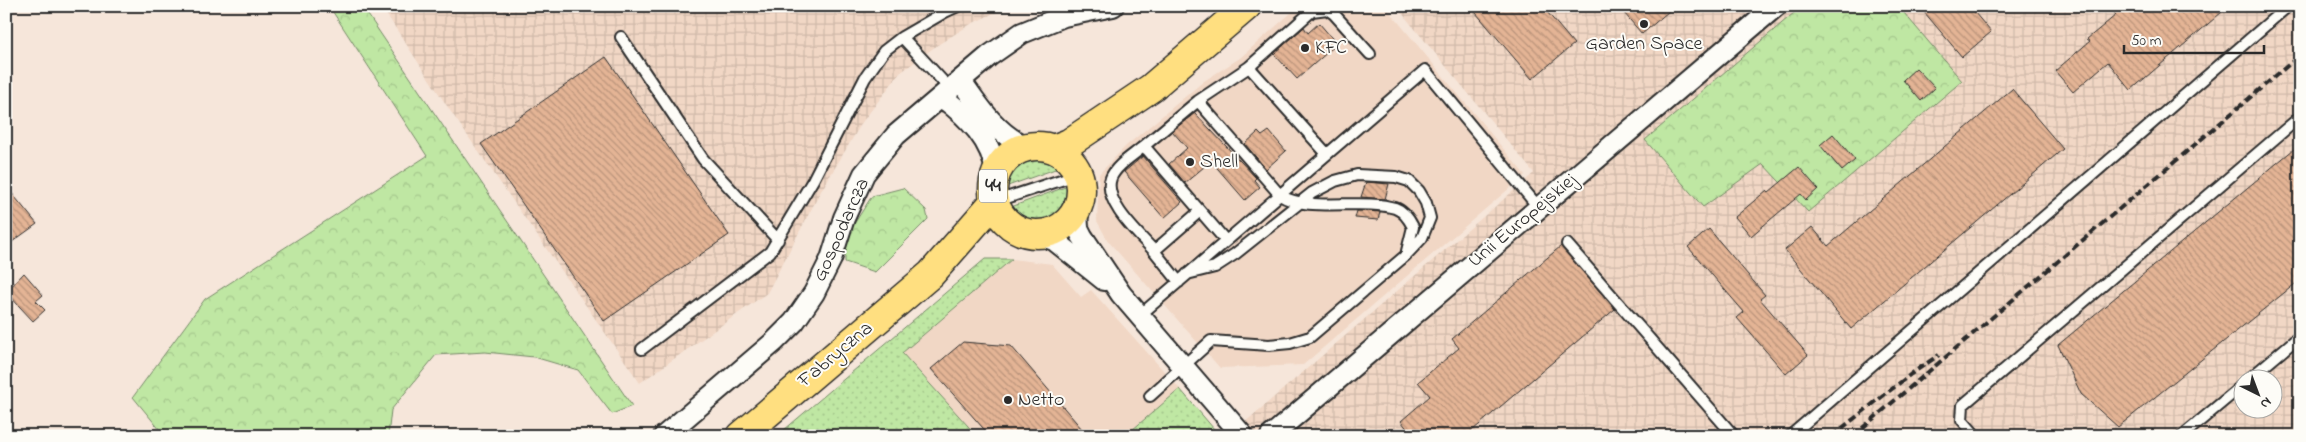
<svg xmlns="http://www.w3.org/2000/svg" width="2306" height="442" viewBox="0 0 2306 442" font-family="'Indie Flower',sans-serif">
	<defs>
		<pattern id="industrial-grid" width="8" height="8" patternUnits="userSpaceOnUse" patternTransform="scale(1.25)"><rect width="8" height="8" fill="#f1d7c5"/><path d="M0 4h8M4 0v8" fill="none" stroke="#cfb9a9"/></pattern>
		<pattern id="grass-dots" width="8" height="8" patternUnits="userSpaceOnUse" patternTransform="scale(1.25)"><rect width="8" height="8" fill="#bfe7a3"/><path d="M2 2h.1M6 6h.1" fill="none" stroke="#a4c68c" stroke-width="1.8" stroke-linecap="round"/></pattern>
		<pattern id="forest-crowns" width="20" height="18" patternUnits="userSpaceOnUse" patternTransform="scale(1.25)"><rect width="20" height="18" fill="#bfe7a3"/><path d="M2 6a3 3 0 1 1 6 0M12 15a3 3 0 1 1 6 0" fill="none" stroke="#a4c68c"/></pattern>
		<pattern id="building-back-hatch" width="6" height="6" patternUnits="userSpaceOnUse" patternTransform="scale(1.25)"><rect width="6" height="6" fill="#e4b495"/><path d="M-1 5l2 2M0 0l6 6M5-1l2 2" fill="none" stroke="#b9937a"/></pattern>
	</defs>
	<rect width="100%" height="100%" fill="#f6e6da"/>
	<filter id="ink" filterUnits="userSpaceOnUse"><feTurbulence type="fractalNoise" baseFrequency=".02" numOctaves="2"/><feDisplacementMap in="SourceGraphic" scale="10" xChannelSelector="R" yChannelSelector="G"/><feConvolveMatrix kernelMatrix="1 2 1 2 8 2 1 2 1" color-interpolation-filters="sRGB"/></filter>
	<g filter="url(#ink)">
		<path fill="#f1d7c5" d="M1299,6h86l140,169 -222,190 -83,3 -112,-127 -11,-20 2,-47 27,-28 78,-65 36,-23z
			M1012,259l40,5 29,33 10,-7 89,99 -55,47h-148l-75,-83z"/>
		<path fill="url(#industrial-grid)" fill-rule="evenodd" d="M381,6h628l-38,18 -35,22 -36,27 -37,48 -42,70 -54,102 -127,90 -189,-271z
			M1396,6h904v430h-1071l305,-263zM2244,380h30v30h-30z"/>
		<path fill="url(#grass-dots)" stroke="#758967" d="M1039,160l11,2 8,6 -53,19c7,-18 16,-25 34,-27z
			M1068,186c-4,33 -36,51 -57,21z
			M985,259h27l-110,94 75,83h-200z
			M1180,389l34,40 1,7h-90z"/>
		<path fill="url(#forest-crowns)" stroke="#758967" d="M329,6h33l270,400 -20,8 -34,-44 -44,-13 -49,-5 -49,3 -45,55 -3,26h-223l-32,-39 72,-98 222,-143z
			M1802,6h96l64,75 -154,131 -45,-48 -60,43 -58,-67z
			M903,188l23,22 2,9 -53,53 -30,-10v-24l27,-42z"/>
		<path fill="url(#building-back-hatch)" stroke="#2b2b2b" d="M1470,6h72l32,38 -42,35z
			M1618,6h57l-33,28z
			M1919,6h50l22,26 -29,25z
			M2109,6h120l-98,84 -23,-28 -35,30 -18,-21 35,-30 -3,-2 29,-24z
			M1319,23l18,21 -40,35 -23,-25 30,-27 4,6z
			M606,57l123,178 -125,86 -123,-177z
			M1916,68l19,20 -14,13 -18,-21z
			M2012,89l51,60 -212,180 -66,-79 27,-23 16,19z
			M1195,113l61,65 -2,2 6,7 -15,13 -34,-39 -26,22 -16,-19 18,-16 -15,-17z
			M1269,131l17,20 -20,18 -21,-25 13,-12 4,4z
			M1833,134l22,26 -13,11 -22,-26z
			M2300,144v136l-182,147 -37,-33 -23,-49z
			M1143,156l39,46 -18,16 -40,-46z
			M1799,167l19,22 -12,11 -5,-6 -50,42 -16,-19 32,-27 2,2z
			M1366,182l23,2 -4,15 -24,-2z
			M6,186l31,38 -25,18 -6,-7z
			M1357,211h10l13,1 -2,8 -23,-2z
			M1709,229l56,66 -5,4 48,56 -22,19 -49,-56 7,-6 -56,-65z
			M1561,246l54,63 -149,127h-53l-12,-15 29,-25 -12,-14 41,-34 -7,-9z
			M24,273l19,22 -7,6 9,9 -12,11 -27,-29z
			M963,342l48,4 77,90h-98l-59,-67z"/>
		<g fill="none" stroke-linecap="round" stroke-linejoin="round">
			<g stroke="#2b2b2b" stroke-width="14">
				<path id="service" d="M621,37l82,122 75,81
					M1249,67l78,87
					M950,89l-48,-52 43,-25 13,-6
					M1198,101l82,94c27,18 82,3 115,13 9,3 14,11 18,19l-6,24
					M1144,146l54,-45 51,-34 63,-56 15,-2 7,5 36,40
					M994,202l85,-28
					M1567,244l167,192
					M1154,251l46,-40
					M1179,282c-8,-10 -16,-20 -24,-30 -14,-16 -53,-50 -44,-74 5,-13 23,-23 33,-32l82,95
					M1139,316l286,-246 114,138
					M642,349l128,-97 43,-72 52,-102 19,-27 18,-14
					M2248,380l52,-44
					M1150,396l61,-55 58,4 21,-2 20,-6 95,-81 17,-18 8,-20 -4,-15 -7,-12 -10,-10 -13,-4 -39,-2 -22,6 -23,12 -77,61 -20,13 -28,7
					M1790,436l498,-430
					M1976,436l-14,-16 1,-15 337,-288
					M2182,436l62,-52"/>
			</g>
			<g stroke="#2b2b2b" stroke-width="24">
				<path id="minor" d="M961,81c18,26 36,53 65,66
					M942,97c26,20 51,44 54,77
					M1077,211l1,17 4,8 39,58 122,142
					M1040,235l14,5 50,40
					M664,436l110,-94 20,-20 20,-29 17,-34 13,-41 20,-44 32,-39 93,-79 33,-23 42,-17 49,-10
					M1271,436l505,-430"/>
			</g>
			<g stroke="#2b2b2b" stroke-width="31">
				<path id="primary" d="M993 190a44 44 0 1 1 88 0a44 44 0 1 1-88 0Z
					M1053,149l16,-6 82,-55 96,-82
					M741,436l190,-162 63,-72"/>
			</g>
			<use href="#service" stroke="#fdfcf7" stroke-width="10"/>
			<use href="#minor" stroke="#fdfcf7" stroke-width="20"/>
			<use href="#primary" stroke="#ffdf80" stroke-width="28"/>
			<path stroke="#2b2b2b" stroke-width="4" stroke-dasharray="8 4" stroke-linecap="butt" d="M1832,436l79,-62 28,-19
				M1853,436l447,-381"/>
		</g>
	</g>
	<g fill="#2b2b2b" stroke="#fdfcf7" stroke-width="2">
		<circle cx="1644" cy="24" r="5"/>
		<circle cx="1305" cy="48" r="5"/>
		<circle cx="1190" cy="162" r="5"/>
		<circle cx="1008" cy="400" r="5"/>
	</g>
	<g text-anchor="middle" dominant-baseline="central" stroke-width="4" stroke-linejoin="round" paint-order="stroke">
		<rect fill="#fdfcf7" stroke="#6a6a68" stroke-width="1" x="979" y="169.5" width="28" height="33" rx="4"/>
		<g font-size="19" font-weight="bold" fill="#2b2b2b">
			<text x="993" y="186">44</text>
		</g>
		<g font-size="20" fill="#2b2b2b" stroke="#fdfcf7" text-anchor="start">
			<text x="1644" y="44" text-anchor="middle">Garden Space</text>
			<text x="1315" y="48">KFC</text>
			<text x="1200" y="162">Shell</text>
			<text x="1018" y="400">Netto</text>
		</g>
		<g font-size="20" fill="#2b2b2b" stroke="#fdfcf7">
			<text transform="translate(1523 221) rotate(-40)">Unii Europejskiej</text>
			<text transform="translate(842 230) rotate(-66)">Gospodarcza</text>
			<text transform="translate(836 355) rotate(-40)">Fabryczna</text>
		</g>
	</g>
	<rect width="2306" height="442" fill="none" stroke="#fdfcf7" stroke-width="25"/>
	<rect x="12" y="12" width="2281" height="417" fill="none" stroke="#2b2b2b" stroke-width="2" filter="url(#ink)"/>
	<g transform="translate(2258 394) rotate(138)"><circle r="24" fill="#fdfcf7" stroke="#a9a8a5"/>
	<path d="M0-4L9 19L0 12L-9 19Z" fill="#2b2b2b"/>
	<text y="-8" font-size="14" font-weight="bold" text-anchor="middle" fill="#2b2b2b">N</text>
	</g>
	<path d="M2124 45v8h140v-8" fill="none" stroke="#2b2b2b" stroke-width="2.5"/>
	<text x="2131" y="45" font-size="15" fill="#2b2b2b" stroke="#fdfcf7" stroke-width="4" paint-order="stroke">50 m</text>
</svg>
